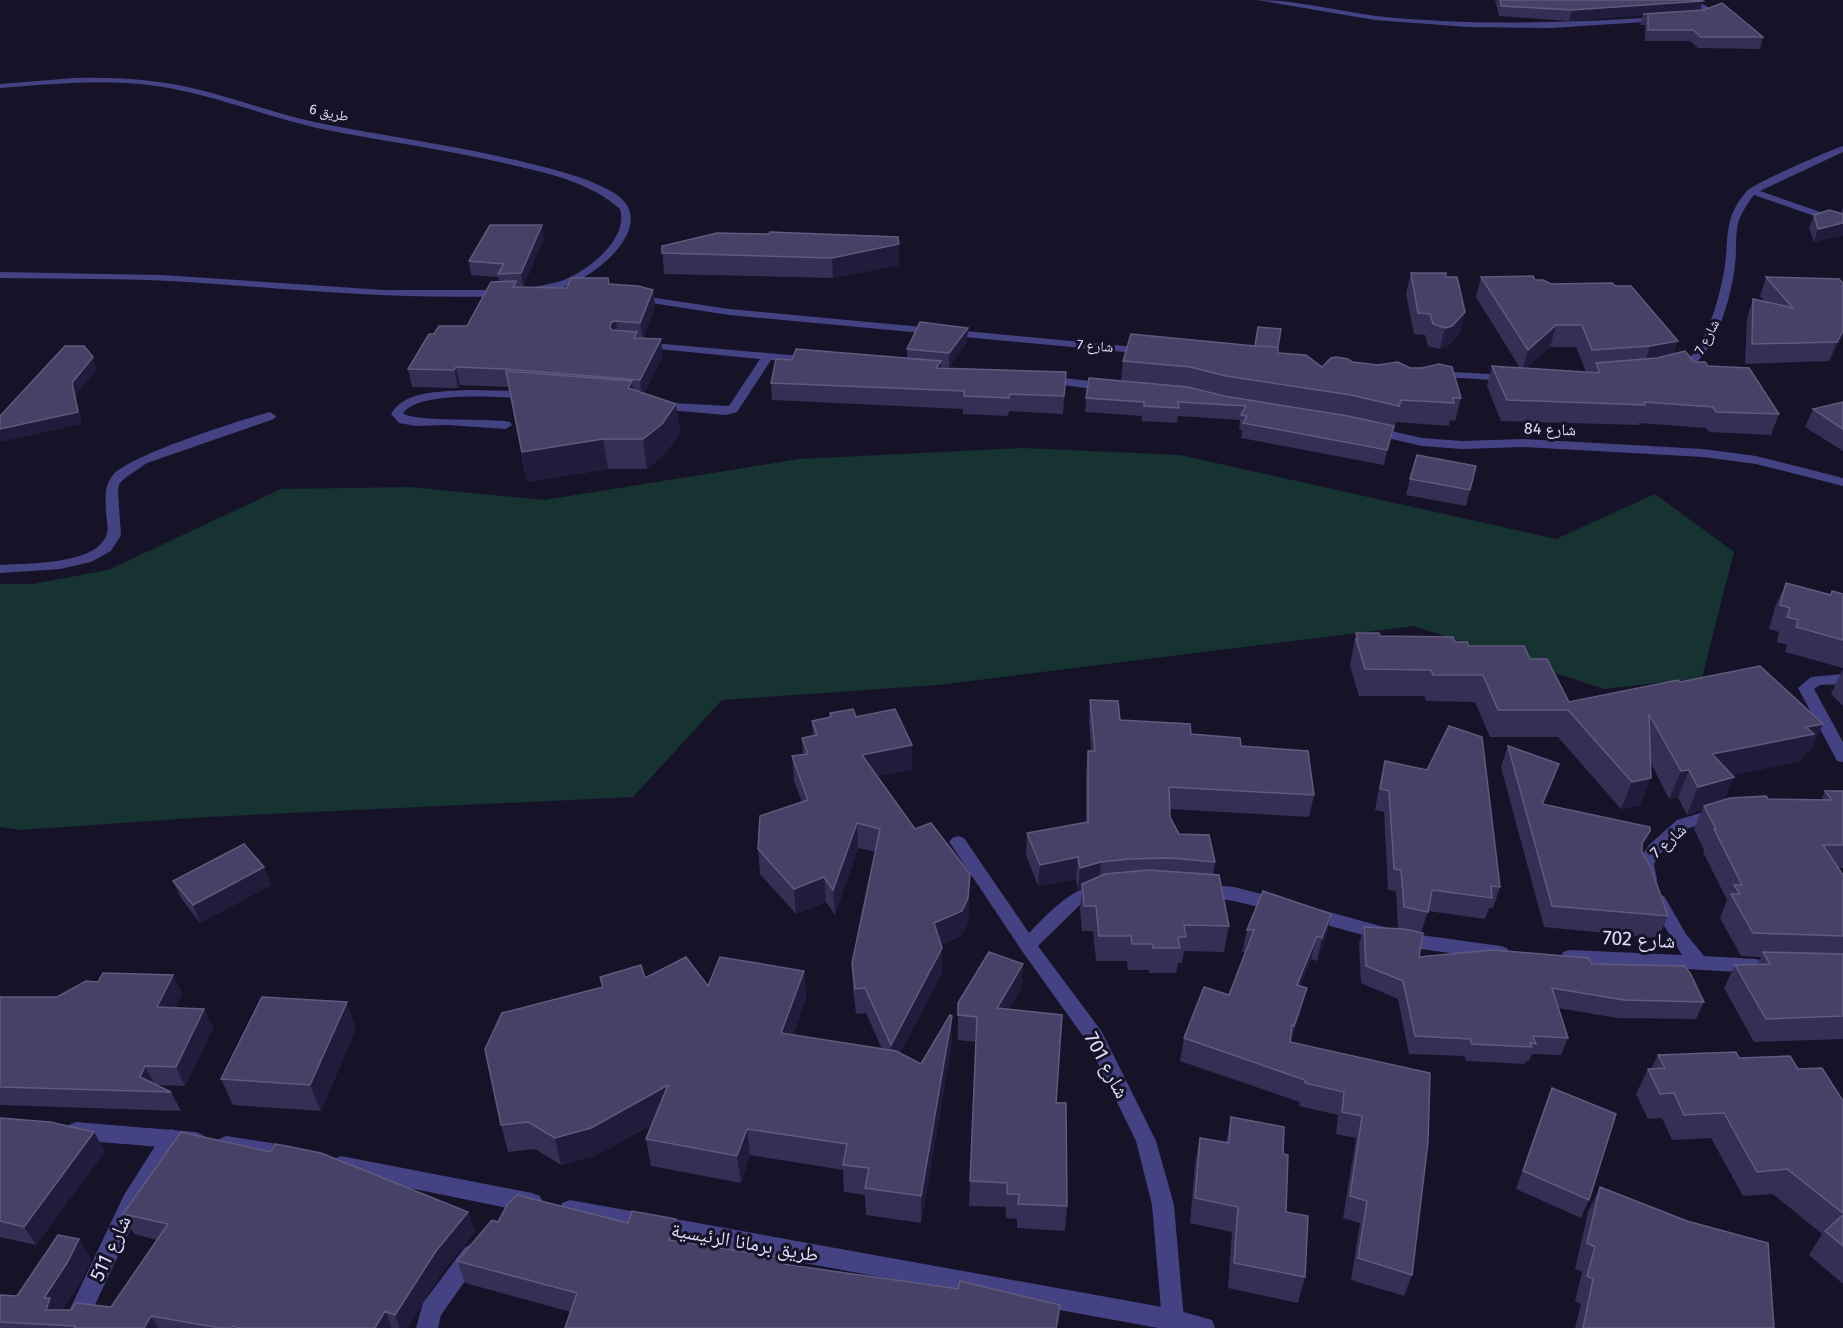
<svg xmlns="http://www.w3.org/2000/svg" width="1843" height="1328" viewBox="0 0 1843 1328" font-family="'Fira Sans','Noto Naskh Arabic',sans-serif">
	<rect width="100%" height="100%" fill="#161329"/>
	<path fill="#163231" d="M1023,448l157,7 376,84 99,-45 79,58 -32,126 -98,11 -190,-63 -476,59 -216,15 -89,97 -425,20 -188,13 -20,-3v-243h32l76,-14 173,-81 129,-2 134,13 255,-41z"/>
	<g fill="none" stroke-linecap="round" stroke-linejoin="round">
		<path fill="#444283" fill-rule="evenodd" d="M1257,0c40,0 79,11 119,16 95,10 189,7 284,1l4,2 -4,2 -108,7 -84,-1 -93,-7z
			M1672,0c17,0 32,0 44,14l-20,6v-4l11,-3 -9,-6z
			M1843,146v6l-83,39 83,29v6l-89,-31c-6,8 -13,18 -16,28 -3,13 -1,28 -3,42 -3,29 -23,113 -64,104v-4c5,-3 12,-4 17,-7 20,-12 34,-71 37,-93 4,-31 -1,-48 22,-74 6,-7 83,-41 96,-45z
			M636,295l93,14 417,39 6,3 -6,3 -417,-39 -97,-15v-4z
			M642,342l170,15 6,3 -6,3 -41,-3 -34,52 -11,3 -70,-6 -6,-4 2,-3 77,4 31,-47 -122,-12 -2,-2z
			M1433,371l75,4 6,3 -6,3 -79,-5 -2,-2z
			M1045,376l63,7 6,4 -6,4 -67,-9 -2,-2z
			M468,390l62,1 6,4 -6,4c-27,-2 -110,-9 -127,14 8,9 88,5 107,9l2,3 -6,4 -59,-4 -31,1 -17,-3 -8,-9c15,-25 52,-22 77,-24z
			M270,412l6,4 -2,3 -127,44 -22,15 -6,6 -1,8 3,43 -10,16 -20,11 -31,7 -60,4v-8c26,-2 95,0 106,-29 3,-6 1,-15 0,-22 0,-15 -3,-27 7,-39 17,-20 127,-55 157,-63z
			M1374,427l48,11 40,3 62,-2 179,10 53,7 87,22v8l-87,-22 -53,-7 -179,-10 -62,2 -40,-3 -52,-12v-6z
			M1843,674v10l-23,1 -6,4 29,53v20l-6,-1 -2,-4 -37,-69 13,-11z
			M1717,808l6,2 2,4 -2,4 -34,10 -28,25 -7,11 3,16 -3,5 -6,1 -6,-1 -6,-21 13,-19 28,-25z
			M958,836l6,2 65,95c17,-18 51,-55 78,-47l3,5 -3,5 -26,8 -43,42 64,86 54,109 18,64 10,115 -3,8h-16l-3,-8 -10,-115 -16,-64 -48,-98 -66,-92 -70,-105 -3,-4 3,-4z
			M1202,884l32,3 51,13 3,5 -3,5 -6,2 -45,-11 -38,-5 -3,-5 3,-5z
			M1658,894l6,2 22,38 18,22 52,3 7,2 2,5 -2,5 -7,2 -193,-11 -2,-5 2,-5 7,-2 112,5 -33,-54 3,-5z
			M1311,907l95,26 95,13 6,2 3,5 -3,5 -6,2 -95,-13 -101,-28 -3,-5 3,-5z
			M171,1129l7,3 3,6 -41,71 -56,119h-23l63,-133 40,-63z
			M473,1244l8,3 3,7 -43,61 -3,13h-22l7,-25 42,-56z"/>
		<path fill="#444283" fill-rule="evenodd" d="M75,78c40,-1 78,1 117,10 43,10 84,26 127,35 66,13 132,22 197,37 31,8 66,15 95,31 62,34 -38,110 -82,101v-4c13,-3 25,-4 37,-9 24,-10 63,-41 54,-70 -30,-27 -73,-36 -112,-45 -63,-15 -128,-23 -191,-36 -57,-13 -110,-36 -168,-43 -49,-6 -99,-1 -149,3v-4z
			M0,272l163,3 221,15h119l5,3 -5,3c-106,4 -210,-7 -315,-14 -63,-4 -125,-3 -188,-4z
			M76,1122l120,10 7,3 3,6 -3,6 -7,3 -120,-10 -7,-3 -3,-6 3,-6z
			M226,1136l65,10 7,3 3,6 -3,6 -7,3 -65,-10 -7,-3 -3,-6 3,-6z
			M341,1156l191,37 8,3 3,7 -3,7 -8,3 -191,-39 -7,-3 -3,-6 3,-6z
			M570,1200l603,109 39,11 3,8h-57l-588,-108 -8,-3 -3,-7 3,-7z"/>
	</g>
	<path fill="#352e55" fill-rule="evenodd" d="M1495,0h206v10l62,27 -3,12 -62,-1 -8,-7h-45v-16h-5l3,-10 -74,6 -70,-5z
		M1843,207v28l-29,7 -5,-14 5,-13 27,-2z
		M544,238l-21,49 44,1 42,-4 44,6 2,16 -12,32 20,18 -19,37 32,11 4,29 -15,21 -18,15h-39l-81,13 -19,-95 -48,-2 -2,3 -46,-1 -4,-18 26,-35 33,-8 32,-44 -1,-5 -27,-2 -2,-14z
		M899,244v21l-66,13 -169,-4 -2,-28z
		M1411,273l49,60 -13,14 -7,2 -12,-3 -3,-11 -11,-1 -8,-40z
		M1481,277l54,3 139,74 34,12 71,48 -8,21 -62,-3 -3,-4 -67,-5v2l-138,-4 -14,-35 5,-20 28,2 -44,-71zM1550,347h26l10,25 -60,-4z
		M1766,277l77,6v53l-14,25 -84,3 2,-46 6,-19 11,2 -4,-5z
		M967,342l-18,25h-8v1l125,4 -3,42 -54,-3 -1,5 -45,-2v-5l-191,-9 -1,-17 21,-23 115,-2v-9z
		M1278,353l44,14 30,-5 109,36 -6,23 -5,-1 -1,6 -53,-4 -2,7h-1l-9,36 -143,-27 1,-8 -3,-1 1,-9 -62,-4 -1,7 -35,-2v-5l-57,-4 1,-14 35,-17 2,-20z
		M1843,402v49l-38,-24 8,-18z
		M1476,466l-10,40 -60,-11 4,-16z
		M1786,583l44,12 2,-4 11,3v74l-58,-16 2,-7 -10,-3 2,-10 -10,-3 6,-22z
		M1356,633l24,3 75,6 14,4 61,13 39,43 111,-20 143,42 -13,27 -4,1 -5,9 -69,14 2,2 -10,23h97l4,-9h18v77h-4l4,7v164l-89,3 -30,-54 11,-23 22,-1 4,-7 -20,-1 -21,-38 7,-18 -24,-48 1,-2 -10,-21 8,-19 -15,5 -9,-18 -9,2 -18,-36 -11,42 -19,4 -63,-72h-68l-15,-35 -49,-1 -2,-5h-65l-9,-30z
		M1843,669v37l-12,-12z
		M1090,700l30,20 71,14 50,12 73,49 -5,22 -139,-8v8l9,17 36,28 -2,13 16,51 -5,26 -40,-1 -2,12h-4l-2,10h-27v-3h-21l-1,-9h-31l-3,-30h-11l-2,-22 2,-21 -4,2 -2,-11 -38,7 -12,-31 1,-22 59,-11v-49l2,-22h3l-2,-30z
		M830,713l26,4 56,28v24l-35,7 38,53 54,70 -1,24 -7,13 -20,9 1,3v25l-42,80 21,11 31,-21 -31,180 -55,-8 -1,-20 -21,-3 -1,-22 -93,-15 -9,28 -90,-17 -5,-27 6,-15 -55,31 -36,10 -26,-16 -27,3 -7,-27 101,-138 -2,-10 45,1 63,8 96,-15 2,27 -13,37 89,14 -16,-36 -10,1 -3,-26 -1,-25 24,-111 -18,-4 -23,67 -9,-13 -30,12 -36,-40 -2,-25 44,-47 -8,-21 -2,-25 11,-2 -1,-16 11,-3 -1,-14 18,-3z
		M1508,746l44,39 -9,19 99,46v2l26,64 -10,22 -114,-11 -43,-160z
		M1385,761l115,126 -7,21h-4l-4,11 -57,-8 -7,22 -2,24 173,7 112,38 -8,17 -79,-1 -59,-10 10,30 -7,17 -29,-1 -3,7h-3l-1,3 -59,-3 -2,-5 -55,-2 -11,-55 -37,-16 -2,-39 5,-17 39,2 -5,-1 -2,-37 -8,-1 -4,-78 -9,-2 5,-28z
		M264,867l7,18 -71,38 -19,-25 -8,-17z
		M1331,914l-5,23 -9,24 -6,-2 -11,27 1,25 -10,32 139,30 -18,202 -8,21 -53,-16 9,-57 -17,-5 13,-80 -20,-4 2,-19 -39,-9 1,-4 -120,-41 4,-23 45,-43 17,-43h-4l5,-22z
		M1023,964l-2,25 -12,21 47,93 11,103 -2,25 -48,-3v-9l-11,-1v-11l-37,-1 7,-164 -18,-2v-37z
		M173,975l9,19 -7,14 29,1 9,19 -28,58 -27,-1 13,7 10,19 -181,-6v-108h57l41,-15z
		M356,1028l-35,83 -88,-6 -12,-26z
		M1658,1055l81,3 59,11 45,32v183l-34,-29 13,-21 -49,-40 -30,2 -32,-58 -39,2 -10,-22 -14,1 -12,-25 12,-25h3z
		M1552,1088l37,112 -8,18 -65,-29 29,-84z
		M1231,1117l52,37 3,58 19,65 -7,26 -70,-15 4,-56 -42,-9 5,-60 5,-25 26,4z
		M0,1118l94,14 11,19 -69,94 -36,-8z
		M1600,1187l174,141h-199l6,-24 -6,-3 7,-29 -7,-3 13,-57z
		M468,1212l7,20 -32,39 -36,57h-407v-33l17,1 62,-57 12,21 -11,23 -18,27 49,-3 46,-67 -23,-6 -11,-20z
		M498,1222l182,20 106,22 274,41 -2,23h-493l6,-16 -106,-29 -8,-22z"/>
	<path fill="#211b3c" d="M1703,1l-3,10 -57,3v1l-74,6 3,-11z
		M1843,223v12l-29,7 4,-13z
		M542,225l2,13 -21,49 -2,-14z
		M899,244v21l-66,13 -1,-20z
		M653,290l2,16 -12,34 -3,-17z
		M1465,312l-5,21 -13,14 -7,2 5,-21z
		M616,321l2,17 -8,-10 1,-6z
		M1556,325l-6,22 -28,25 6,-22z
		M968,328l-1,14 -18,25v-14z
		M1843,331v5l-14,25 8,-19z
		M661,339l2,17 -21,42 -2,-18z
		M1678,341l-7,22 -28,5 7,-22z
		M93,357l4,12 -21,26 6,29 -82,18v-13l72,-46z
		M941,361v17l-5,-10z
		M456,367l4,18 -2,3 -4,-18z
		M632,381l4,29 -8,-22z
		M676,404l4,29 -15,21 -18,15 -4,-30z
		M1394,426l-4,15 -6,24 3,-15z
		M603,439l5,30 -81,13 -5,-30z
		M1823,724l-13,27 -4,1 -5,9 -101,21 12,-28 94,-27z
		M912,745v24l-50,10v-24z
		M1559,764l-7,21 -17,40 7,-21z
		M1689,770l-11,27 -9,2 12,-28z
		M1734,777l-12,28 -18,1 -2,4 -15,5 11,-28z
		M1651,778l-11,27 -19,4 11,-27z
		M857,823l1,25 -23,67 -2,-25z
		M1650,831l-9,21 1,-9z
		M1078,857l-2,22 -38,7 2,-21z
		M1101,862l-2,22h-17v4l-4,2 2,-22z
		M264,867l7,18 -71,38 -7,-18z
		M970,874l-2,49 -7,13 -28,12 1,-25z
		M824,877l2,25 -30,12 -2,-25z
		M1331,914l-5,23 -9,24 5,-23z
		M1317,936l-6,23 -19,49 5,-23z
		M942,948v25l-51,97v-25z
		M1023,964l-2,25 -25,45 1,-26z
		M804,971l2,27 -22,63 -3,-28z
		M173,975l9,19 -16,32 -9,-19z
		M1307,988l-6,23 -12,37 5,-22z
		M347,1002l9,26 -35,83 -11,-26z
		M204,1009l9,19 -28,58 -9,-19z
		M952,1016v27l-31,180v-27z
		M145,1066l10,19 -15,-8z
		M668,1085l4,27 -75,43 -36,10 -6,-27z
		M747,1129l3,26 -9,28 -4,-27z
		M94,1132l11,19 -69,94 -12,-18z
		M468,1212l7,20 -32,39 -36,57h-7l-5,-13 41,-64z
		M676,1219l4,23 -11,-2z
		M79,1239l12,21 -11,23 -20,30 -14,-3 -2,-12z
		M1060,1305l-2,23h-2z
		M385,1311l7,17h-17z
		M151,1316l7,12h-14z"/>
	<path fill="#474167" stroke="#605a7e" stroke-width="1.5" d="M1500,0h201l2,1 -131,9 -71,-4z
		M1722,3l41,34h-62l-8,-7h-45v-16h-5l61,-4z
		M1829,210l14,4v9l-25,6 -4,-14z
		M490,225h52l-21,48 -23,1 6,-10 -35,-3z
		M770,232l128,5 1,7 -67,14 -170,-5v-7l55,-13 52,1z
		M1411,273h35v4h11l8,35 -13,14 -7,2 -12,-4 -3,-10 -12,-1z
		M1533,276l2,4h8l8,4 61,-1 3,3h16l47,55 -28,5 -58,4 -10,-25h-26l-28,25 -47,-73z
		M1766,277l73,2 4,4v48l-6,11 -85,2 1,-45 40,9z
		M571,278h37l1,6 29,2 15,4 -13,33 -24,-2 -5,1 -1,6 2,2 25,2 -3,6 27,1 -21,41 -135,-11 -49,-2 -2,3 -46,-1 21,-35h5l5,-8h28l24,-44 25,-1 -3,6 54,1z
		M920,322l48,6 -19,25 -42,-4z
		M1258,327l23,2 -3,18 -23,-1z
		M1131,334l124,12 23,1v6l28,2 16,12 9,-9 5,-1 12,2 4,3 26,3 20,-3 12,6h12l17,-4 13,3 9,31h-8l1,5 -53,-3 -2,6 -48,-11 -125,-19 -36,-9 -67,-6z
		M65,346h19l9,11 -21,26 6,29 -78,17v-13z
		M796,349l145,12 -5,7 130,4 -2,24 -54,-2 -1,4 -45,-2v-5l-193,-8 5,-24 16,1z
		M1685,351l9,11h11l3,4 41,2 30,46 -63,-2 -3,-5 -69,-5 1,3 -138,-5 -15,-34 108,7 -4,-10 61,-5z
		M506,371l126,10 -4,7 48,16 -14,20 -19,15h-40l-81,13z
		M1089,378l99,9 36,9 124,20 46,10 -7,24 -144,-27 4,-7 -6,-1 5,-9 -68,-4 1,6 -35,-2v-4l-58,-4z
		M1843,402v27l-30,-20z
		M1417,455l59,11 -6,24 -60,-11z
		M1786,583l45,12 1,-4 11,3v46l-47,-13 2,-7 -11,-3 3,-9 -10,-3z
		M1356,633h23l1,3 73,1 2,5h12l2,4h55l6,13h17l22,43 109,-22 2,2 80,-16 63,58 -17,3 8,7 -102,20 22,23 -36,10 -9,-17 -8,1 -32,-57 2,64 -19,4 -64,-72h-70l-15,-35h-50l-2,-5 -66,-1 -9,-30h2z
		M1090,700l28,1 2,19 70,4 1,10 49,4 1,8 67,5 6,44 -145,-8 1,30 9,17 30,1 6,27 -45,-4 -42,1 -27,3 -21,6 -2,-11 -38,8 -13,-32 61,-11v-71h7z
		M853,709l3,8 39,-8 17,36 -50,10 53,74 16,-6 39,51 -2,24 -6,13 -28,12 8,25 -51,97 -26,-57 -10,1 -3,-26 28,-134 -23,-6 -24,67 -9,-13 -30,12 -36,-40 2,-33 48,-16 -16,-44 16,-2 -6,-16 15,-3 -5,-14 19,-4 -1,-4z
		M1449,726l33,11 18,150 -9,-1 1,12 -60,-8 -4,22 -24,-5 -3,-37 -7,-1 -5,-78 -9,-2 5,-28 42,9z
		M1508,746l51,18 -17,40 108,23v4l-8,12v9l9,16 17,48 -116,-10z
		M1825,791h18v54h-20l20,30v61l-90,-3 -22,-39h9l-6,-9h8l-28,-56h2l-12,-23 26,-8 36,-2 2,3 64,1z
		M244,844l20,23 -71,38 -20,-24z
		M1149,870l70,5 10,51 -45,-1 2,12h-8l2,11h-27l-1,-4h-20l-1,-8h-32l-3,-30h-12l-2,-22 23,-10z
		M1263,891l68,23 -9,24 -5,-2 -20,49 10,3 -13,38 -2,-1 -2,17 140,31 -2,69 -16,133 -54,-17 9,-57 -17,-5 12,-80 -20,-4 2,-20 -39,-9v-3l-121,-42 20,-51 25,8 25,-65h-7z
		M1364,927l40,2 19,4 -4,24 74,-7 95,8 4,6 92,2 6,7 14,29 -80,-2 -72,-12 16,50 -35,-2 3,8 -6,-1 2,4 -60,-3 -2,-5 -55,-3 -12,-55 -37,-15z
		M989,952l34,12 -26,44 65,7 -6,88h10l1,103 -49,-2 1,-10h-12v-11l-37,-2 7,-164 -19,-2v-12z
		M1763,952l80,2v62l-77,3 -31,-54 35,-1z
		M686,957l22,29 12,-29 84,14 -23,62 115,18 25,13 29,-49 2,1 -31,180 -56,-8 4,-20 -26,-3 4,-21 -100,-15 -10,27 -91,-17 22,-54 -77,43 -36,10 -27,-16 -27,3 -16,-76 17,-36 101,-26 -3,-10 41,-12 4,13z
		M103,973l70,2 -16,32 47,2 -28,58 -31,-1 -5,11 31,15 -171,-5v-90h57l29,-16 12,1z
		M262,997l85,5 -37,83 -89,-6z
		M1736,1052l3,6 51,-2 8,13 24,-1 21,33v112l-56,-44 -30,3 -33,-59 -40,2 -10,-22 -14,1 -12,-25 17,-1 -7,-13z
		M1552,1088l64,26 -27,86 -66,-29z
		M1231,1117l53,10 -1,27 5,1 -2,57 22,4 -3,61 -71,-14 4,-56 -43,-9 5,-60 29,5z
		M0,1118l50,4 44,10 -70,95 -24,-6z
		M181,1132l89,20 6,-8 45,9 147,59 -32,39 -41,64 -10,-4 -10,17h-136l-6,-2 -2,2h-11l-69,-12 -7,12h-70l1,-2 -75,-4v-27l17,1 41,-61 21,4 -12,24 -23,35h6l-4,12h25l5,-7 35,4 57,-83 -45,-10z
		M1600,1187l87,34 81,22 6,85h-191l10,-49 -6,-3 8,-29 -8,-4z
		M517,1195l111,28 4,-12 44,8 -7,21 116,18 -2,6 175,25 2,-8 100,24 -4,23h-491l12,-35 -120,-32 35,-41 6,2 9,-17z
		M1843,1215v31l-18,-15z"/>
	<g text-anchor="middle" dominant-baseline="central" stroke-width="6" stroke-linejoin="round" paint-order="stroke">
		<g font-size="14" fill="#e1defc" stroke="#161329">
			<text transform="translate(329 113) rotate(12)">طريق 6</text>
			<text transform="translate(1707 337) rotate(-62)">شارع 7</text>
			<text transform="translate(1095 346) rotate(5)">شارع 7</text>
		</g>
		<g font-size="16" fill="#e1defc" stroke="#161329">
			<text transform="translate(1550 429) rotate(2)">شارع 84</text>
			<text transform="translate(1668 841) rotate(-42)">شارع 7</text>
		</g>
		<g font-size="20" fill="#e1defc" stroke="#161329">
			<text transform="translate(1639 939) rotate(3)">شارع 702</text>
			<text transform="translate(1107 1065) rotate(62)">شارع 701</text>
			<text transform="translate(745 1242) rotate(10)">طريق برمانا الرئيسية</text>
			<text transform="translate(110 1248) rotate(-65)">شارع 511</text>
		</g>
	</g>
</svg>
